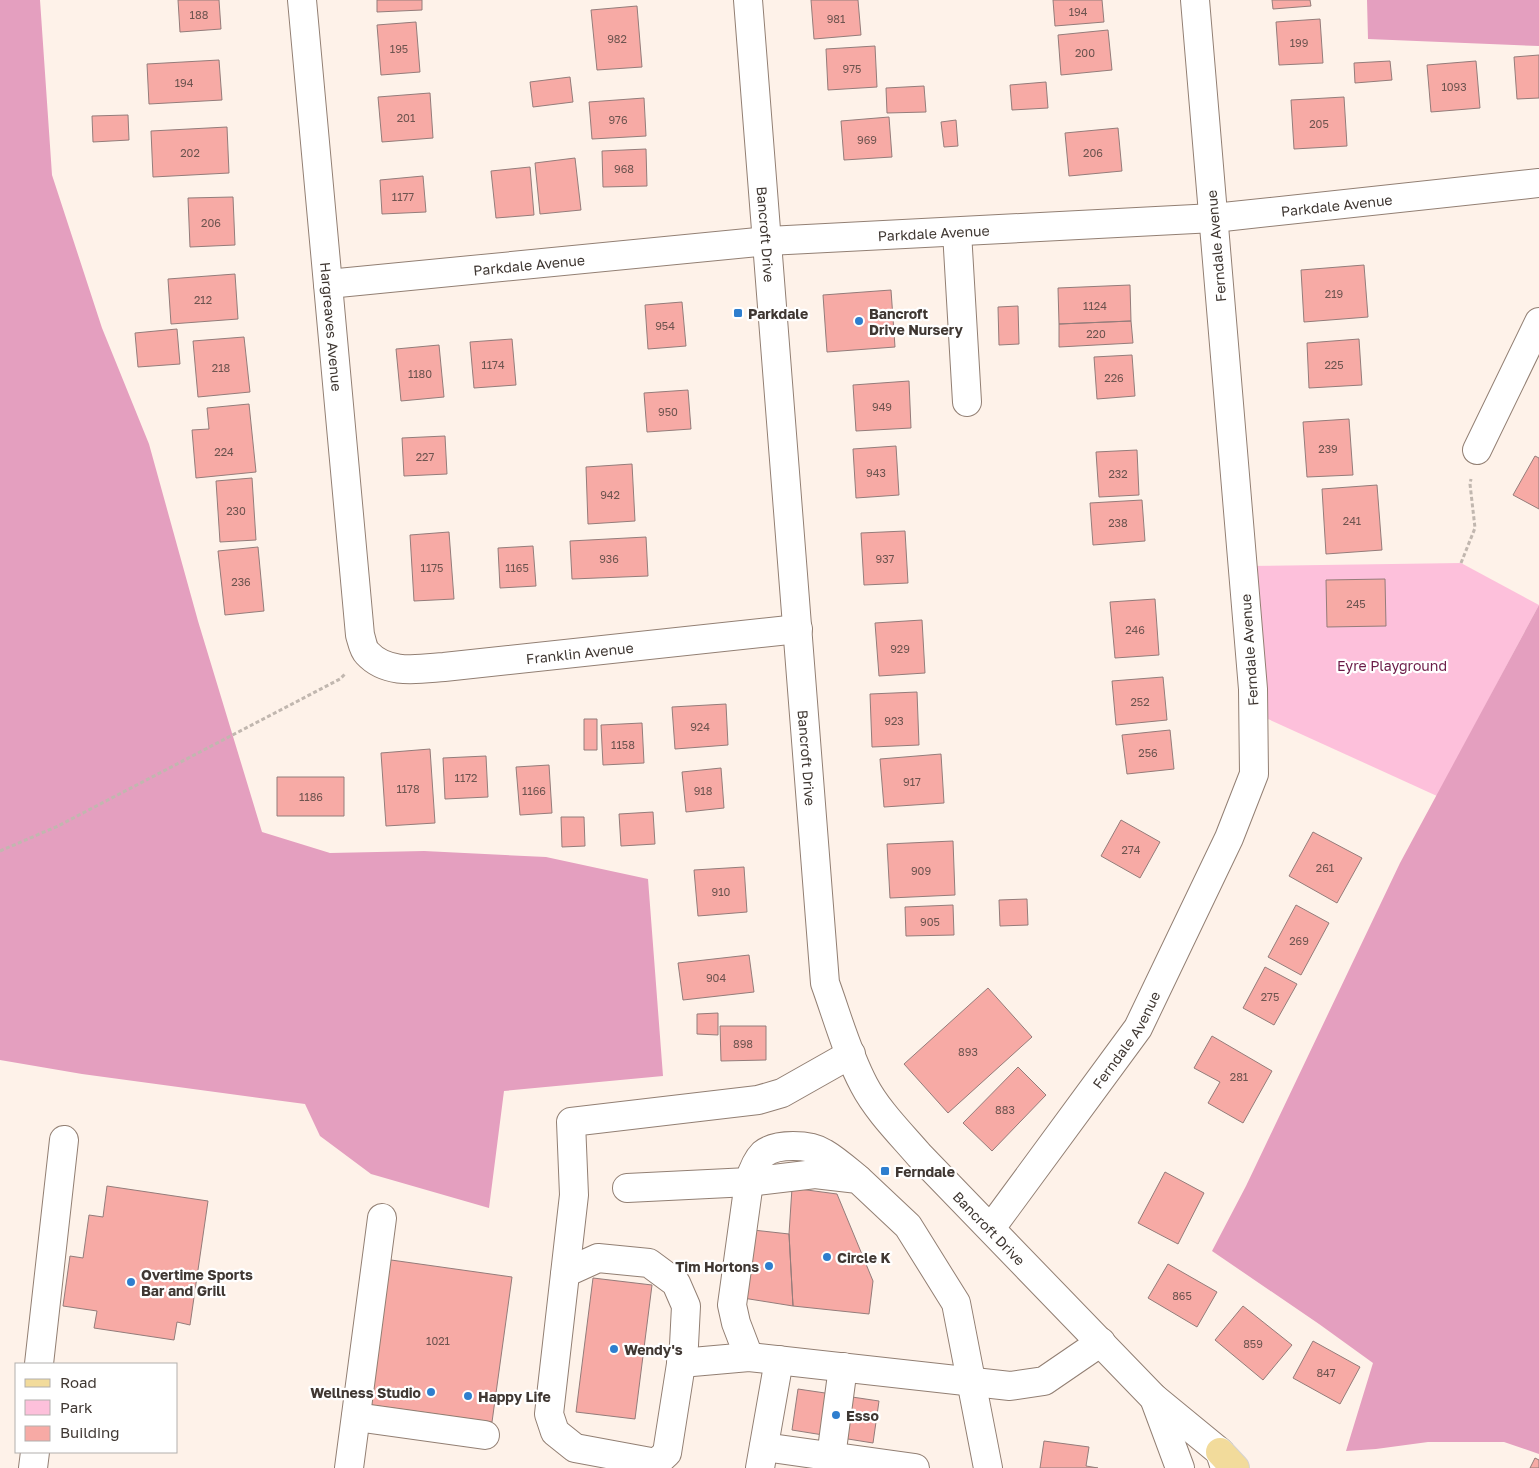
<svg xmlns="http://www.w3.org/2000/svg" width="1539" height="1468" viewBox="0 0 1539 1468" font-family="'Golos Text',sans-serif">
	<rect width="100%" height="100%" fill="#fef2e9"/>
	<path fill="#fdc0db" d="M1461,563l78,42 -102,191 -180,-82 -11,-148z"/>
	<path fill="#e49fbf" d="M0,0h40l12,175 50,153 47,116 49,177 64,211 68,21 94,-2 122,6 102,22 15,197 -159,15 -15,117 -118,-34 -51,-38 -15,-32 -223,-30 -82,-14z
		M1367,0h172v46l-171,-7z
		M1539,605v849l-35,-12h-76l-52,7 -30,2 27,-88 -54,-39 -107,-73 34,-65 154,-323z"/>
	<path fill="#f7aaa5" stroke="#947c7a" d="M178,0h41l2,29 -41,3z
		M377,0h45v10l-45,2z
		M811,0h47l3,35 -47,4z
		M1053,0h49l2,22 -49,4z
		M1272,0h38l1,6 -38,3z
		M637,6l5,61 -45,3 -6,-60z
		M1320,19l3,44 -44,2 -3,-43z
		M416,22l4,50 -39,3 -4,-50z
		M1108,30l4,40 -51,5 -3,-40z
		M875,46l2,41 -49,3 -2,-41z
		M1539,55v43l-22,1 -3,-42z
		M219,60l3,40 -73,4 -2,-40z
		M1390,61l2,19 -37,3 -1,-20z
		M1476,61l4,47 -49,4 -4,-47z
		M570,77l3,25 -40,5 -3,-25z
		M1046,82l2,26 -36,2 -2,-25z
		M924,86l2,26 -39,1 -1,-25z
		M430,93l3,45 -51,4 -4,-45z
		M1344,97l3,49 -53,3 -3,-49z
		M644,98l2,38 -54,3 -3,-37z
		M128,115l1,25 -36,2 -1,-26z
		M889,117l3,40 -48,3 -3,-39z
		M956,120l2,26 -14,1 -3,-25z
		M227,127l2,46 -76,4 -2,-46z
		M1118,128l4,43 -53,5 -4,-43z
		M646,149l1,37 -44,1 -1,-36z
		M575,158l6,52 -41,4 -5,-51z
		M530,167l4,48 -38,3 -5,-47z
		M423,176l3,36 -44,2 -2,-34z
		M233,197l2,48 -45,2 -2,-49z
		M1364,265l4,52 -64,5 -3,-52z
		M235,274l3,45 -67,5 -3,-45z
		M1130,285l1,36 -72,3 -1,-36z
		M891,290l4,57 -68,5 -4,-57z
		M682,302l4,44 -38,3 -3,-44z
		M1018,306l1,38 -20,1 -1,-38z
		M1131,321l2,22 -74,4v-23z
		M177,329l3,35 -42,3 -3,-34z
		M244,337l6,55 -52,5 -5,-56z
		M512,339l4,46 -42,3 -4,-46z
		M1359,339l3,46 -53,3 -2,-45z
		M439,345l5,52 -43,4 -5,-52z
		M1132,355l3,41 -38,3 -3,-42z
		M909,381l2,47 -55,3 -3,-46z
		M688,390l3,39 -44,3 -3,-39z
		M249,404l7,68 -60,6 -4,-48 17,-1 -2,-21z
		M1349,419l4,56 -46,2 -4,-55z
		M445,436l2,38 -43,2 -2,-38z
		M896,446l3,49 -43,3 -3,-49z
		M1137,450l2,45 -40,2 -3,-45z
		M1535,456l4,2v51l-26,-14z
		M632,464l3,57 -47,3 -2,-57z
		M252,478l4,62 -36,2 -4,-61z
		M1377,485l5,65 -56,4 -4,-65z
		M1142,500l3,41 -52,4 -3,-42z
		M905,531l3,52 -44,2 -3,-52z
		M449,532l5,67 -40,2 -4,-66z
		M646,537l2,39 -76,3 -2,-38z
		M533,546l3,40 -36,2 -2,-40z
		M258,547l6,64 -39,4 -7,-64z
		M1385,579l1,47 -59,1 -1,-47z
		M1155,599l4,56 -44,3 -5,-56z
		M922,620l3,53 -46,3 -4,-53z
		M1163,677l4,43 -51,5 -4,-44z
		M917,692l2,53 -47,2 -2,-53z
		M726,704l2,41 -53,4 -3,-42z
		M584,719h13v31h-13z
		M642,723l2,40 -41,2 -2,-40z
		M1170,730l4,39 -47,5 -5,-39z
		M430,749l5,74 -49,3 -5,-73z
		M941,754l3,49 -60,4 -4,-48z
		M486,756l2,41 -43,2 -2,-41z
		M549,765l3,48 -32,2 -4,-48z
		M721,768l3,40 -38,4 -4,-40z
		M277,777h67v39h-67z
		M653,812l2,32 -34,2 -2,-32z
		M561,817h23l1,29 -23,1z
		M1121,820l39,22 -20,36 -39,-22z
		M1313,832l49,26 -25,45 -48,-27z
		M953,841l2,54 -65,3 -3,-54z
		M744,867l3,45 -49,4 -4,-46z
		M1027,899l1,26 -28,1 -1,-26z
		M953,905l1,30 -48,1 -1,-29z
		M1296,905l33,18 -28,52 -33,-18z
		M749,955l5,37 -71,8 -5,-37z
		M1265,967l32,17 -23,41 -31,-17z
		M988,988l44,49 -84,76 -44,-49z
		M718,1013v22l-21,-1v-20z
		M720,1026h46v34l-45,1z
		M1212,1036l60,35 -29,52 -35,-20 12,-21 -26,-14z
		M1018,1067l28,28 -54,56 -29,-28z
		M1165,1172l39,21 -26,51 -40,-21z
		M107,1186l101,15 -18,124 -13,-3 -3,18 -80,-12 3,-17 -34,-5 7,-50 13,2 6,-43 14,2z
		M792,1188l45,6 36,87 -4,33 -76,-8 -4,-72z
		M753,1230l36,4 4,72 -50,-8z
		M384,1259l128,18 -20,145 -128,-18z
		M1168,1264l49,28 -20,35 -49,-29z
		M593,1278l59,7 -17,134 -59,-7z
		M1243,1306l49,39 -29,35 -48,-40z
		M1313,1341l47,26 -20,37 -47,-26z
		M798,1389l81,12 -6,42 -81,-13z
		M1044,1441l45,6 -3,19 12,2h-58z
		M1535,1458l4,2v8h-9z"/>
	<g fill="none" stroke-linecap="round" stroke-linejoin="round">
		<g stroke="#927f73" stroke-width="30">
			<g id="minor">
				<path id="s1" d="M302,0l58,635c2,6 3,14 7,18 20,22 51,16 77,14l354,-38"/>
				<path id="s2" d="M748,0l77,983c12,33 22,70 39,102 13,25 36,48 55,70l234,242 67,55 5,16"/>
				<path d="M957,232l10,170"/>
				<path id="s3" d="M328,284l440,-43 446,-23 325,-35"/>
				<path d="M1477,450l62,-128"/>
				<path d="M627,1188l122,-6 66,-8 43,5 50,47 48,77 32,165"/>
				<path id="s4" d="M991,1228l147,-200 91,-190 25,-64 -1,-85 -58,-689"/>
				<path d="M565,1273l33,-15 51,5 27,20 10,23 -2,39 -17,108 -11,10 -81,-15 -20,-16 -6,-18 25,-219 -3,-73 187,-22 24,-7 69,-39"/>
				<path d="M749,1357l-13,-34 -4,-18 17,-123c3,-10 7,-21 14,-28 13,-11 47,-10 61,-1 12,7 23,17 34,26"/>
				<path d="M681,1363l68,-6 261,29 34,-5 57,-39"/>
				<path d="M39,1364l25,-224"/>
				<path d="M1154,1398l26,70"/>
				<path d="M356,1417l129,18"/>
				<path d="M764,1447l151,21"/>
				<path d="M831,1457l12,-90"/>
				<path d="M33,1468l2,-16"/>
				<path d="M349,1468l33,-250"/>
				<path d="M760,1468l19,-108"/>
			</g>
		</g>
		<g stroke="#d5d3d2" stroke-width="30">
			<path id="major" d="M1220,1452l15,16"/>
		</g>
		<path stroke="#c1b7af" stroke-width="3" stroke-dasharray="4 2.5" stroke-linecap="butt" d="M1461,563l14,-35 -5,-44 1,-5
			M0,851l58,-25 282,-147 5,-5"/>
		<use href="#minor" stroke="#fff" stroke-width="28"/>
		<use href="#major" stroke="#f2db9b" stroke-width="28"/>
	</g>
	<g fill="#2e7ece" stroke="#fff" stroke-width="2">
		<rect x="733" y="308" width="10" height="10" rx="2.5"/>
		<circle cx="859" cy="321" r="5"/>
		<rect x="880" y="1166" width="10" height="10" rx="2.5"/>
		<circle cx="827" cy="1257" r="5"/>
		<circle cx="769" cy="1266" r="5"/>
		<circle cx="131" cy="1282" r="5"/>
		<circle cx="614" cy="1349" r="5"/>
		<circle cx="431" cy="1392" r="5"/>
		<circle cx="468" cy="1396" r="5"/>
		<circle cx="836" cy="1415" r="5"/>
	</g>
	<g text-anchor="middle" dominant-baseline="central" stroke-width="4.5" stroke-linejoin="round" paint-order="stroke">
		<g font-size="11" fill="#6d544f">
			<text x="1078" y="11">194</text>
			<text x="199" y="14">188</text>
			<text x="836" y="18">981</text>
			<text x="617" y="38">982</text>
			<text x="1299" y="42">199</text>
			<text x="399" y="48">195</text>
			<text x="1085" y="52">200</text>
			<text x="852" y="68">975</text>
			<text x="184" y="82">194</text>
			<text x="1454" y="86">1093</text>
			<text x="406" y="117">201</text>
			<text x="618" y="119">976</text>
			<text x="1319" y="123">205</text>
			<text x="867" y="139">969</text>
			<text x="190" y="152">202</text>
			<text x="1093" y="152">206</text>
			<text x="624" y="168">968</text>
			<text x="403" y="196">1177</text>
			<text x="211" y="222">206</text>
			<text x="1334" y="293">219</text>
			<text x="203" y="299">212</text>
			<text x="1095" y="305">1124</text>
			<text x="665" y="325">954</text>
			<text x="1096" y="333">220</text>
			<text x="493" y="364">1174</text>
			<text x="1334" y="364">225</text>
			<text x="221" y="367">218</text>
			<text x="420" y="373">1180</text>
			<text x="1114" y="377">226</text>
			<text x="882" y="406">949</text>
			<text x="668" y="411">950</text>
			<text x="1328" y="448">239</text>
			<text x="224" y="451">224</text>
			<text x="425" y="456">227</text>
			<text x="876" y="472">943</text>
			<text x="1118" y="473">232</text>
			<text x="610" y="494">942</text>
			<text x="236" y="510">230</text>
			<text x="1352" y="520">241</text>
			<text x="1118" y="522">238</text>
			<text x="609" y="558">936</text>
			<text x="885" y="558">937</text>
			<text x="432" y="567">1175</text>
			<text x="517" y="567">1165</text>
			<text x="241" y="581">236</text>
			<text x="1356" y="603">245</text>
			<text x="1135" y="629">246</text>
			<text x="900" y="648">929</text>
			<text x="1140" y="701">252</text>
			<text x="894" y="720">923</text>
			<text x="700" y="726">924</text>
			<text x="623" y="744">1158</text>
			<text x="1148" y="752">256</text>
			<text x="466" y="777">1172</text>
			<text x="912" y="781">917</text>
			<text x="408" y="788">1178</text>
			<text x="534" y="790">1166</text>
			<text x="703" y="790">918</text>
			<text x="311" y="796">1186</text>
			<text x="1131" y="849">274</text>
			<text x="1325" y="867">261</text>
			<text x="921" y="870">909</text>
			<text x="721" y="891">910</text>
			<text x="930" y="921">905</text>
			<text x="1299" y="940">269</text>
			<text x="716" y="977">904</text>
			<text x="1270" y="996">275</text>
			<text x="743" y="1043">898</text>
			<text x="968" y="1051">893</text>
			<text x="1239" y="1076">281</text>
			<text x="1005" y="1109">883</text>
			<text x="1182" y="1295">865</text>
			<text x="438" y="1340">1021</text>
			<text x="1253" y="1343">859</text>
			<text x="1326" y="1372">847</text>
		</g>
		<g font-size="14" fill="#3f3732" stroke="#fff">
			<text stroke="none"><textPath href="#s3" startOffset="1012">Parkdale Avenue</textPath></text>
			<text stroke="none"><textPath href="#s3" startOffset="608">Parkdale Avenue</textPath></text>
			<text stroke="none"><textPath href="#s2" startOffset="235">Bancroft Drive</textPath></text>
			<text transform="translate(1216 246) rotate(-95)">Ferndale Avenue</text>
			<text stroke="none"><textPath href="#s3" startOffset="202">Parkdale Avenue</textPath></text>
			<text stroke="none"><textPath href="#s1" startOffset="328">Hargreaves Avenue</textPath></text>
			<text transform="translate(1249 650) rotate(-94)">Ferndale Avenue</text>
			<text stroke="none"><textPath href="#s1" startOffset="875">Franklin Avenue</textPath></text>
			<text stroke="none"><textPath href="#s2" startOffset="760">Bancroft Drive</textPath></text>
			<text stroke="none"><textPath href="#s4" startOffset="232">Ferndale Avenue</textPath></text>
			<text stroke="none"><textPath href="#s2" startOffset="1286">Bancroft Drive</textPath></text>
		</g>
		<g font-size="14" font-weight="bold" fill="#3f3732" stroke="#fff" text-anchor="start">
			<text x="748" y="313">Parkdale</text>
			<text x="869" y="313">Bancroft<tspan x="869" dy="16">Drive Nursery</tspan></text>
			<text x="895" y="1171">Ferndale</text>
			<text x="837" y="1257">Circle K</text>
			<text x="759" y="1266" text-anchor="end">Tim Hortons</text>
			<text x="141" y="1274">Overtime Sports<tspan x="141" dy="16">Bar and Grill</tspan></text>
			<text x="624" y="1349">Wendy's</text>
			<text x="421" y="1392" text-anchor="end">Wellness Studio</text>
			<text x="478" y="1396">Happy Life</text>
			<text x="846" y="1415">Esso</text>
		</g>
		<g font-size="14" fill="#6b1b47" stroke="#fff">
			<text x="1392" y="665">Eyre Playground</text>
		</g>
	</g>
	<rect x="15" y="1363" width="162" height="90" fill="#ffffff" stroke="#b2afad"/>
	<rect x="25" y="1379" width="25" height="8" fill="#f2db9b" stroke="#b2afad"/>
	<text x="60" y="1388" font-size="15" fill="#3f3732">Road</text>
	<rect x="25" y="1400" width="25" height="15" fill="#fdc0db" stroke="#b2afad"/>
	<text x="60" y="1413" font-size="15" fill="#3f3732">Park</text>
	<rect x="25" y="1426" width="25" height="15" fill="#f7aaa5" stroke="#b2afad"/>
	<text x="60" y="1438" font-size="15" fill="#3f3732">Building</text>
</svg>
